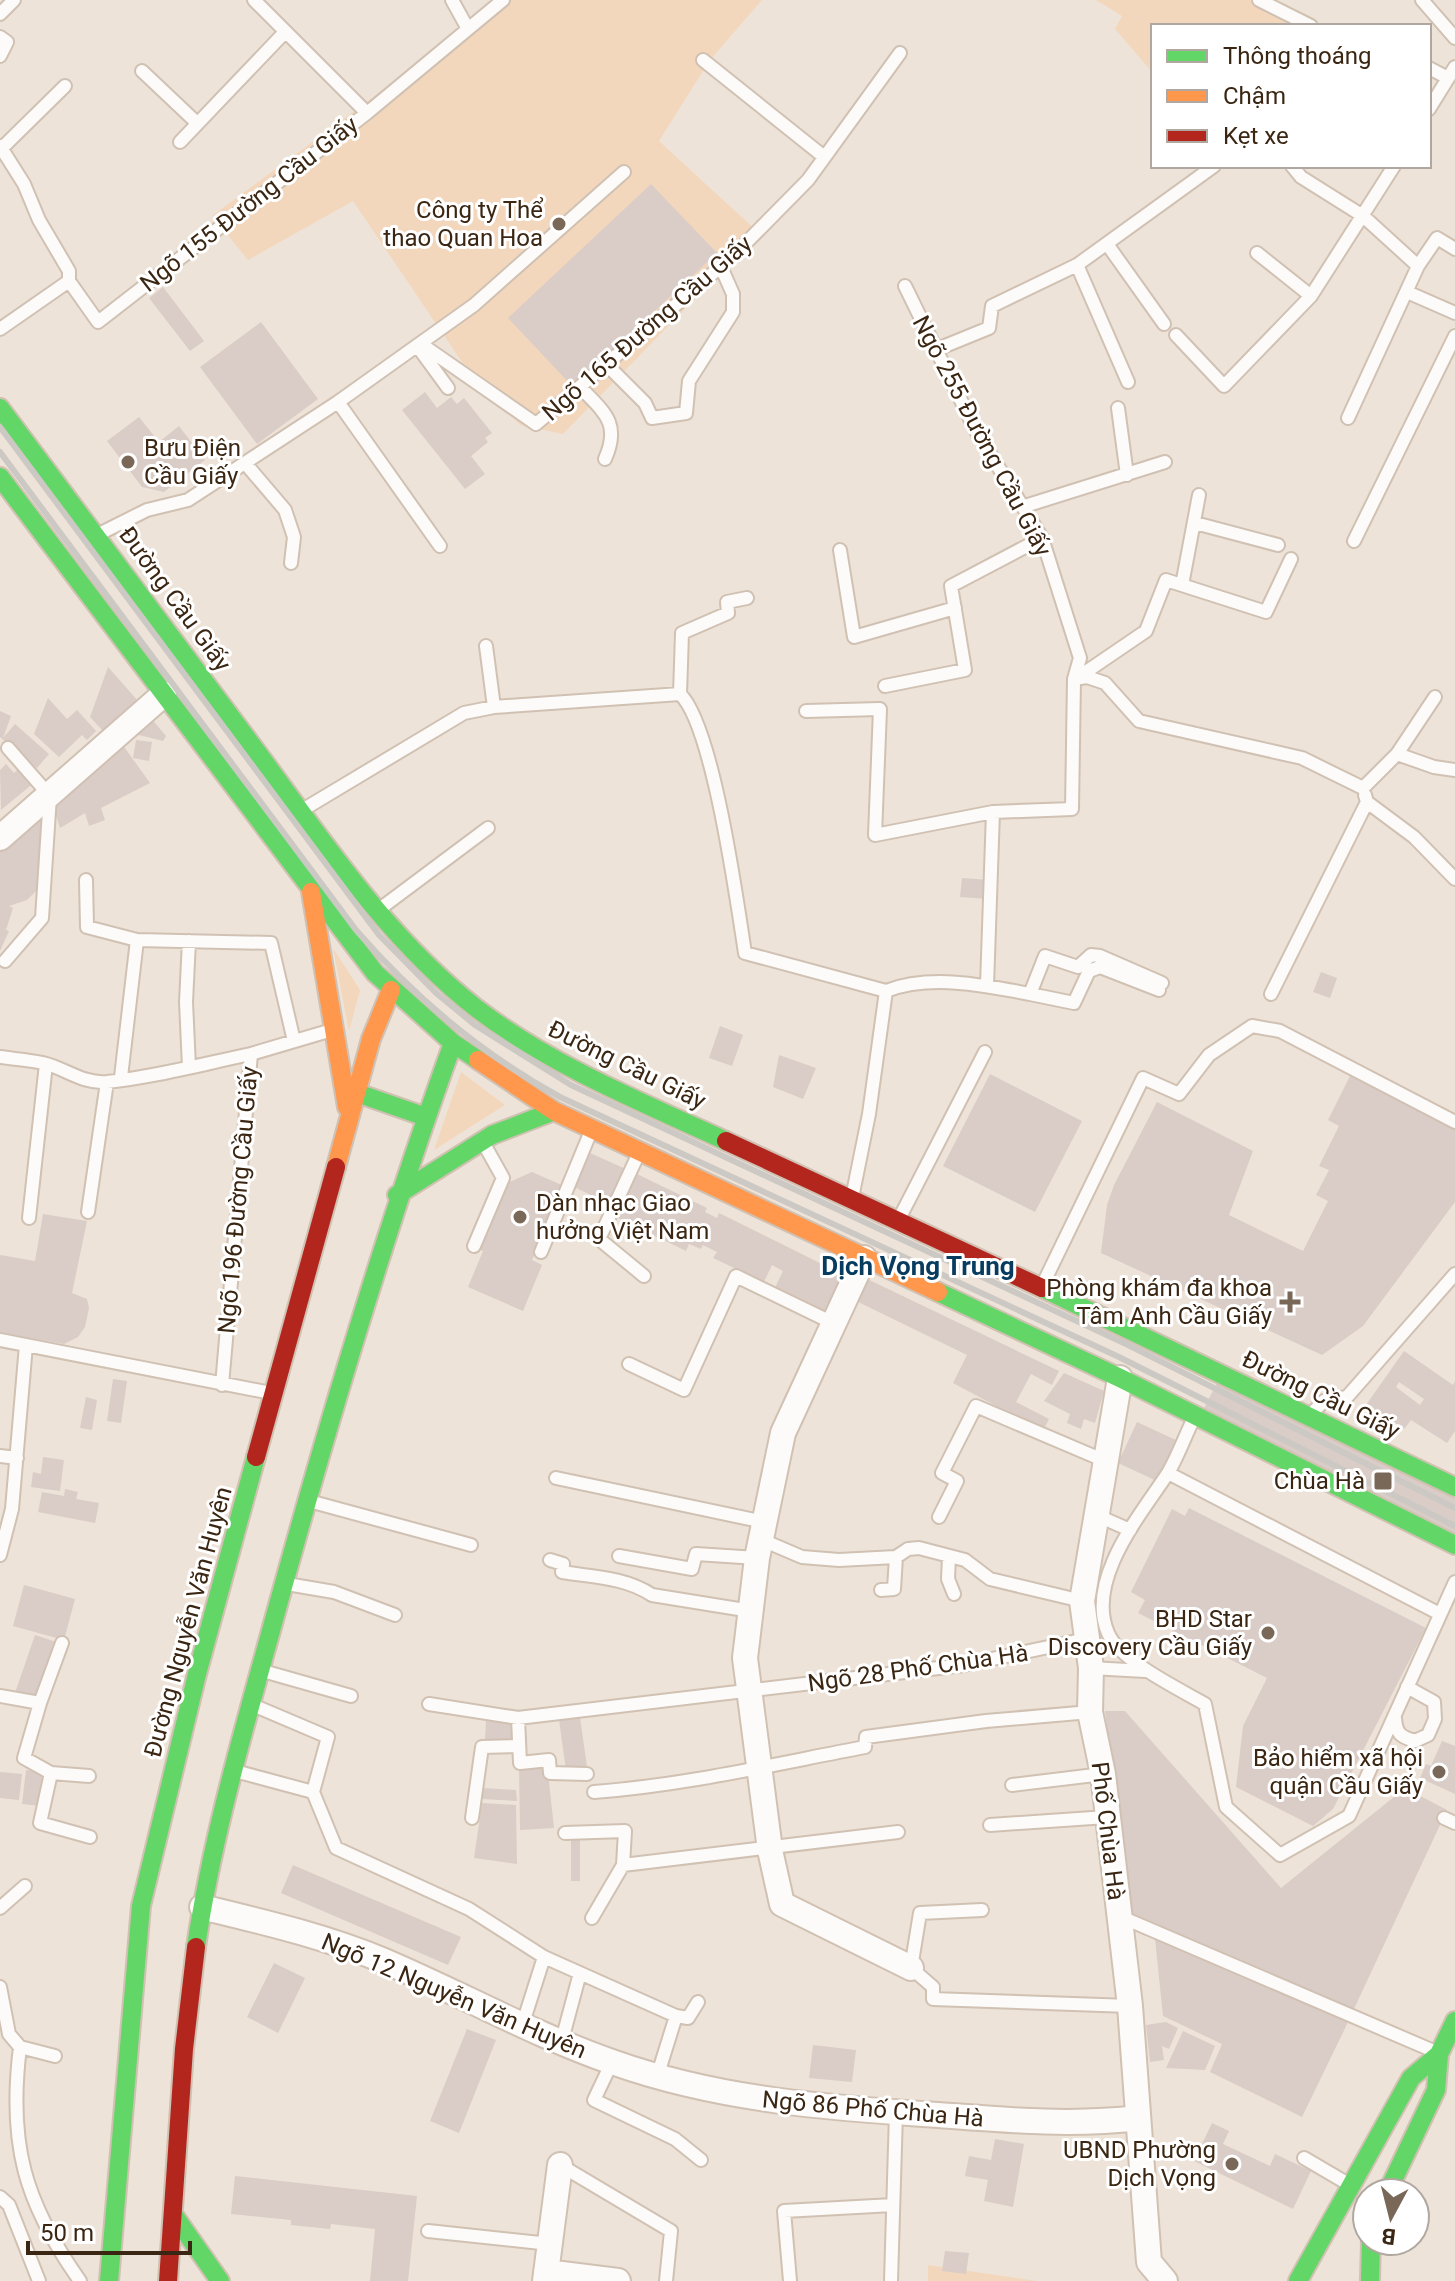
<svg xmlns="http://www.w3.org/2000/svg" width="1455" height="2281" viewBox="0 0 1455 2281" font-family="Roboto,sans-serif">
	<rect width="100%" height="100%" fill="#eee3d8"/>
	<path fill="#f2d7bd" d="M505,0h257l-52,60 -51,81 100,92 -196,201 -43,-9 -50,-51 -117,-173 -105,59 -36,-44z
		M1096,0h154l42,21 -4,5h-135v47l-38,-44 7,-13z
		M333,948l27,42 -11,41z
		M461,1072l44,33 -71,45z
		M928,2265l108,16h-108z"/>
	<path fill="#daccc7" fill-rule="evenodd" d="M651,184l66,69 -144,134 -65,-69z
		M163,287l41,54 -14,10 -41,-53z
		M261,322l57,77 -61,45 -57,-77z
		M425,392l12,16 14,-11 6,7 7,-6 28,35 -7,5 3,4 -17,14 14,18 -20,15 -63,-79z
		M139,417l20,25 20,-16 26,34 -41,32 -22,-5 -35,-46z
		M108,667l30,34 -35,30 -13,-14z
		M48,698l19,21 10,-9 19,21 -9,9 -5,-5 -23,22 -25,-23z
		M0,711l11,5 -8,22 12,-14 34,30 -12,14 -37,-31z
		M150,717l16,19 -3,5 -32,-8z
		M136,740l16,2 -3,19 -16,-3z
		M122,744l28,39 -49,25 4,12 -16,6 -4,-13 -25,15 -8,-26z
		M6,764l8,9 7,-7 14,16 -34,28 -1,-40z
		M42,814l5,7 -3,51 -7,7 6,5 -16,16 -18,6 4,2 -7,22 3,1 -9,20v-100z
		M962,878l28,2 -2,19 -28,-2z
		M1321,972l16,6 -7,20 -17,-6z
		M720,1026l23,9 -11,31 -23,-8z
		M779,1055l37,13 -13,31 -30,-12z
		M1352,1072l103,55v75l-92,124 -41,29 -221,-102 6,-48 7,-20 43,-83 96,49 -24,64 74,36 25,-50 -12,-6 13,-25 -10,-4 20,-40 -11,-6z
		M990,1074l92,47 -47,91 -92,-46z
		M590,1153l38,17 -16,35 -38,-18z
		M532,1172l32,14 -32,74 10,5 -19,46 -55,-24 15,-36 -7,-3 27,-63z
		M635,1173l72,35 -2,4 12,6 2,-5 127,63 -17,44 -56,-28 10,-21 -11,-6 -8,17 -51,-24 4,-6 -14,-7 -2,4 -12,-5 -3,7 -72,-35z
		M43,1214l44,7 -15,72 15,6 2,9 -4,19 -7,10 -14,7 -64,-11v-78l35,6z
		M863,1277l196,94 -7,14 -21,-11 -15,28 33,17 -6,12 -90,-48 14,-28 -115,-56z
		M1404,1351l49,34 2,-4v50l-8,12 -36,-23 -7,9 -38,-24zM1399,1382l25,17 -4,6 -24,-18z
		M1226,1365l229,112v75l-259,-128z
		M1064,1373l40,18 -9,32 -11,-4 -3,10 -14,-6 3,-9 -26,-13z
		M113,1379l14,2 -6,42 -14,-2z
		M86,1397l11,3 -5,30 -12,-2z
		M1137,1422l41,19 -19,41 -41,-19z
		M43,1457l21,3 -4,31 -29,-4 2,-15 8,2z
		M65,1489l13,3 -2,7 23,4 -4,20 -57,-11 4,-20 22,4z
		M1189,1508l237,120 -93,181 -20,17 -77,-39 7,-61 24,-48 -129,-65 7,-13 -14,-8 41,-83 13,7z
		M24,1585l51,14 -11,41 -51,-14z
		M35,1635l24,8 -20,58 -24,-8z
		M1105,1711h20l156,177 124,-100 42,22 -94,201 -225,-98z
		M580,1717l7,50 -21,3 -7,-50z
		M486,1721l29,2 -1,19 -29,-2z
		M1442,1741l13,5v48l-35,-16 6,-14 5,2z
		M547,1763l7,65 -34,2 -1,-65z
		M26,1770l18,2 -3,34 -19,-2z
		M0,1772l22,2 -3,26 -19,-2z
		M483,1788l33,2 1,11 -35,-2z
		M482,1803l34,2 1,59 -43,-6z
		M571,1838h9v43h-9z
		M293,1865l168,72 -13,28 -167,-72z
		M1154,1929l196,89 -48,99 -92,-45 12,-28 -59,-28z
		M274,1963l31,15 -27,55 -31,-16z
		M1166,2022l12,6 -9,21 -7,-3 2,14 -14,2 -4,-37z
		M467,2029l29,11 -37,93 -29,-12z
		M1183,2031l32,15 -10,24 -39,-2z
		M813,2045l43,5 -4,32 -43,-4z
		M1212,2123l17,8 -6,13 47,22 5,-12 36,17 -18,38 -99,-48z
		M995,2139l29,5 -11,63 -29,-6 4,-21 -23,-4 4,-20 22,4z
		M235,2176l182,20 -9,85h-38l5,-52 -44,-5 -1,5 -39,-4v-5l-60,-6z
		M945,2251l24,2 -3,21 -24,-3z"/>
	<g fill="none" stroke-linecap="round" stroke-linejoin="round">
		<g stroke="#d0c1b3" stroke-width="16">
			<path id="lane" d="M254,0l113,113
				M452,0l16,29
				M1259,0l52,26
				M1422,0l33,38
				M0,14l14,-14
				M0,37l7,5 -7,14
				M703,60l120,96
				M1429,68l19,10
				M142,71l55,52
				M1429,109l26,-42
				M180,142l105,-110
				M0,146l24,38 15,36 30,51v10
				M2,148l63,-62
				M1292,166l9,11 62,39 55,50
				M1107,244l57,80
				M1257,253l54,43
				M1077,265l51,117
				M1407,292l48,21
				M0,329l69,-48 29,41 269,-209 136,-113
				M1176,335l48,51 87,-90 83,-130
				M421,344l115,80 196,-167 76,-77 92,-127
				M418,347l30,41
				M935,350l54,-22 3,-22 85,-41 137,-99
				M606,364l39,39 7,15 34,-5 3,-32 44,-69v-18l-12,-27
				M580,387c24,25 41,36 25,72
				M338,402l102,144
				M1118,408l9,67
				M1348,418l70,-152 19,-28 18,11
				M245,463l40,47 9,27 -3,26
				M1025,506l140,-44
				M1195,523l83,22
				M101,533l46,-23 41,-10 150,-98 136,-97 150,-133
				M1354,541l101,-205
				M840,550l14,87 101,-29
				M1182,585l17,-90
				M486,646l8,61
				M1077,678l69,-47 20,-51 100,32 25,-53
				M1074,679l13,-2 18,6 34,38 163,37 61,30 34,-34 37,13 21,3
				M885,686l80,-16 -14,-84 91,-48
				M680,694l2,-61 46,-20 -1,-11 20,-4
				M806,711l74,-2 -5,126 118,-23 79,-3 2,-130 6,-21 -38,-120 -67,-109 -70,-143
				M1397,754l38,-57
				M1365,795l2,7 47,35 41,42
				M304,809l160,-96 30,-6 186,-13c33,31 57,208 65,259l141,38
				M86,880l1,47 50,13 -16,137
				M381,908l107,-80
				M137,940l134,3 23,98
				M5,961l37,-43 8,-122 -42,-48
				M987,985l6,-173
				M886,991c44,-17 98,-6 144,3l15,-38 33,11 13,-12 9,1 62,27
				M1030,994l44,9 15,-32 11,-4 59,23
				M1271,994l96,-192
				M0,1057c14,2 29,3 43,6 22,5 39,21 64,19 48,-5 96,-18 144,-28
				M189,1067l-3,-65 3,-61
				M638,1155l-39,84 45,37
				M853,1193l16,-79 17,-123
				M88,1212l19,-130
				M900,1217l85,-165
				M29,1218l17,-154
				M474,1246l29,-68 -19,-34
				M541,1252l50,-121
				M1043,1284l100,-206 36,16 30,-39 43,-29 28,5 175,91
				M0,1340l271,53
				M629,1364l55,26 52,-114 97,47
				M222,1385l29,-331 81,-24
				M1314,1411l10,-10 23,-4 108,-123
				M1194,1418c-9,18 -16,38 -26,55 -27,41 -83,107 -60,160 11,27 71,56 97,71l21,103 54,48 69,-39 106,-234
				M0,1456l17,2
				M1168,1473l272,141
				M556,1478l208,44
				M309,1501l162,44
				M1096,1515l34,15
				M939,1517l18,-36 -15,-8 34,-67 127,54
				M760,1539l42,18 37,3 57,-3 12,-8 11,-1 46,12 25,19 92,22
				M0,1555l12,-46 14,-164
				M619,1556l73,13 4,-15 61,4
				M949,1556l-1,23 6,15
				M550,1560l13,4 -1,8c30,5 63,5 90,23l99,16
				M287,1584l47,8 61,23
				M881,1590l13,-1 2,-32
				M1091,1668l54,3
				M263,1671l88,25
				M0,1696l40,7 22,-60
				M40,1703l-16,55 27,15 38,3
				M429,1704l89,14 446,-53 122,-26
				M255,1706l73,31 -15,55 23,56 133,61 75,48 132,59
				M518,1718l2,45 29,-3 1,13 37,1
				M1395,1718c1,16 6,19 20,23l13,-6 7,-16 -1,-17 -27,-15
				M235,1771l78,21
				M51,1773l-11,50 50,14
				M1012,1785l91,-11
				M594,1792c92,-7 181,-28 271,-45l1,-10 120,-16 104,-9
				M472,1818l10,-71 36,-1
				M1444,1818l11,5
				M990,1825l117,-8
				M565,1833l60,-2 -2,34 275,-33
				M0,1908l25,-22
				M982,1910l-62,3 -9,55 22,19v12l197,7
				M1119,1916l317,136
				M592,1918l31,-53
				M0,1987l9,47 11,13c-12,96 4,155 60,234
				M523,2023l21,-66
				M562,2040l18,-67
				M20,2047l35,9
				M612,2062l-18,38 81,39 26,21
				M657,2077l19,-61 12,2 10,-16
				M1304,2158l46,27
				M560,2165l111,66 -5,50
				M0,2197l9,8 30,76
				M428,2231l122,13
				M790,2281l-6,-70 109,-6
				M891,2281l5,-168"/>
		</g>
		<g stroke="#d0c1b3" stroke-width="28">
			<path id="street" d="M0,838l164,-144
				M864,1258l-81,175 -26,125 -12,100 25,192 12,54 129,64
				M1120,1378l-38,223 9,67 -1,44 13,62 27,232 19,256 16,19
				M202,1907c61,15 122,29 180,53 78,33 154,76 233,103 105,37 214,45 323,52 67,5 133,11 200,3
				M546,2272l72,9
				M545,2281l15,-116"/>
		</g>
		<g stroke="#d0c1b3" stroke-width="22">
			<path id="fast" d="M0,408c86,115 171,229 257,344 66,89 130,186 219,256 74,57 165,94 250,133
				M0,477l375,496 78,70 25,17
				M357,1093l69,24
				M397,1195l95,-60 62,-24
				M1042,1288l413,199
				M938,1292l182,86 335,167
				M196,1947c17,-116 51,-228 82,-342 52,-189 108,-377 175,-562
				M1387,2193l49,-103 3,-36 16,-33
				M173,2214l47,67
				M109,2281l32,-375 56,-232 59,-217
				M1298,2281l113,-203 28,-24
				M1370,2281l1,-40"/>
		</g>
		<g stroke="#d0c1b3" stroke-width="22">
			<path id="slow" d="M311,892l36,215
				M478,1060l76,51 384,181
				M336,1167l35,-128 20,-49"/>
		</g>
		<g stroke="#d0c1b3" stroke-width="22">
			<path id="jam" d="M726,1141l316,147
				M256,1457l80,-290
				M168,2281l16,-232 12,-102"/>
		</g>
		<use href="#lane" stroke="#fcfbf9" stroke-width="12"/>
		<use href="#street" stroke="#fcfbf9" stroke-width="24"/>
		<use href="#fast" stroke="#63d668" stroke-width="18"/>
		<use href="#slow" stroke="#ff974d" stroke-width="18"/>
		<use href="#jam" stroke="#b3261e" stroke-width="18"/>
		<path stroke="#ccc8c4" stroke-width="6" d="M0,427l379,508 57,58 39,32 96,60 555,259 329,164
			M0,452l356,478c58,67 126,124 204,167l559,260 336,169"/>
	</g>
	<g fill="#796857" stroke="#fff" stroke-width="3">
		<circle cx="559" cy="224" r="8"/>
		<circle cx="128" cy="462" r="8"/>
		<circle cx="520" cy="1217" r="8"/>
		<path d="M1286 1290h8v8h8v8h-8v8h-8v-8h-8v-8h8z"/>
		<rect x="1373" y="1471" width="20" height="20" rx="4"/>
		<circle cx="1268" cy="1633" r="8"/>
		<circle cx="1439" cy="1772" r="8"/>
		<circle cx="1232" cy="2164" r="8"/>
	</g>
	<g text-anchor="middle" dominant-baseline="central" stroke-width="6" stroke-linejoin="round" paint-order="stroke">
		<g font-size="24" fill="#3a2612" stroke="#fff">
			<text transform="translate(249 204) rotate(-38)">Ngõ 155 Đường Cầu Giấy</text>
			<text transform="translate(647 328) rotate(-41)">Ngõ 165 Đường Cầu Giấy</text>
			<text transform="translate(982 436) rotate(62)">Ngõ 255 Đường Cầu Giấy</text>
			<text transform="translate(175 599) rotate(54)">Đường Cầu Giấy</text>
			<text transform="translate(627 1065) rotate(26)">Đường Cầu Giấy</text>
			<text transform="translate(238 1200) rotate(-85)">Ngõ 196 Đường Cầu Giấy</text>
			<text transform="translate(1321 1395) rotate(26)">Đường Cầu Giấy</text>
			<text transform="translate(188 1622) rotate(-75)">Đường Nguyễn Văn Huyên</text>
			<text transform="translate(918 1668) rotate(-8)">Ngõ 28 Phố Chùa Hà</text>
			<text transform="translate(1108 1831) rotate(83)">Phố Chùa Hà</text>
			<text transform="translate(454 1996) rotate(23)">Ngõ 12 Nguyễn Văn Huyên</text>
			<text transform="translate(873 2109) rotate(5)">Ngõ 86 Phố Chùa Hà</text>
		</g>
		<g font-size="24" fill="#3a2612" stroke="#fff" text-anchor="end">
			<text x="543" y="210">Công ty Thể<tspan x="543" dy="28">thao Quan Hoa</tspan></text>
			<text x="144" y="448" text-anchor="start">Bưu Điện<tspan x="144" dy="28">Cầu Giấy</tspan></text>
			<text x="536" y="1203" text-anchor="start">Dàn nhạc Giao<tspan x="536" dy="28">hưởng Việt Nam</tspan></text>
			<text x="1272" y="1288">Phòng khám đa khoa<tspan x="1272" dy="28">Tâm Anh Cầu Giấy</tspan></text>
			<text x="1365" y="1481">Chùa Hà</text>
			<text x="1252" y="1619">BHD Star<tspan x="1252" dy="28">Discovery Cầu Giấy</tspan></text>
			<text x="1423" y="1758">Bảo hiểm xã hội<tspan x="1423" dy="28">quận Cầu Giấy</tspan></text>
			<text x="1216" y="2150">UBND Phường<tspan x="1216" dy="28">Dịch Vọng</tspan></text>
		</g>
		<g font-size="26" font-weight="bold" fill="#073c5f" stroke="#fff">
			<text x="918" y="1266">Dịch Vọng Trung</text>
		</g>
	</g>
	<rect x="1151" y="24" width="280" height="144" fill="#ffffff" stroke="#b0a8a0" stroke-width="2"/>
	<rect x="1167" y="50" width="40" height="12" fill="#63d668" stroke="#b0a8a0" stroke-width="2"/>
	<text x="1223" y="64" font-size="24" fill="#3a2612">Thông thoáng</text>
	<rect x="1167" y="90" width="40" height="12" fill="#ff974d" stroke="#b0a8a0" stroke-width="2"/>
	<text x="1223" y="104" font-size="24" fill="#3a2612">Chậm</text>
	<rect x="1167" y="130" width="40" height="12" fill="#b3261e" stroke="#b0a8a0" stroke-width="2"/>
	<text x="1223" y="144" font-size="24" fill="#3a2612">Kẹt xe</text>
	<g transform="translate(1391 2217) rotate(187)"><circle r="38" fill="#ffffff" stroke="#b0a8a0" stroke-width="2"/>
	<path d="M0-6L14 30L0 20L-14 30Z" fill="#796857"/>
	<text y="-12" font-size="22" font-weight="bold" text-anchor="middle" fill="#3a2612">B</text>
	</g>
	<path d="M28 2241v12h162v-12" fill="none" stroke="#3a2612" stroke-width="4"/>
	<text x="40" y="2241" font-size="24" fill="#3a2612" stroke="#ffffff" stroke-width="6" paint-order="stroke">50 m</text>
</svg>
